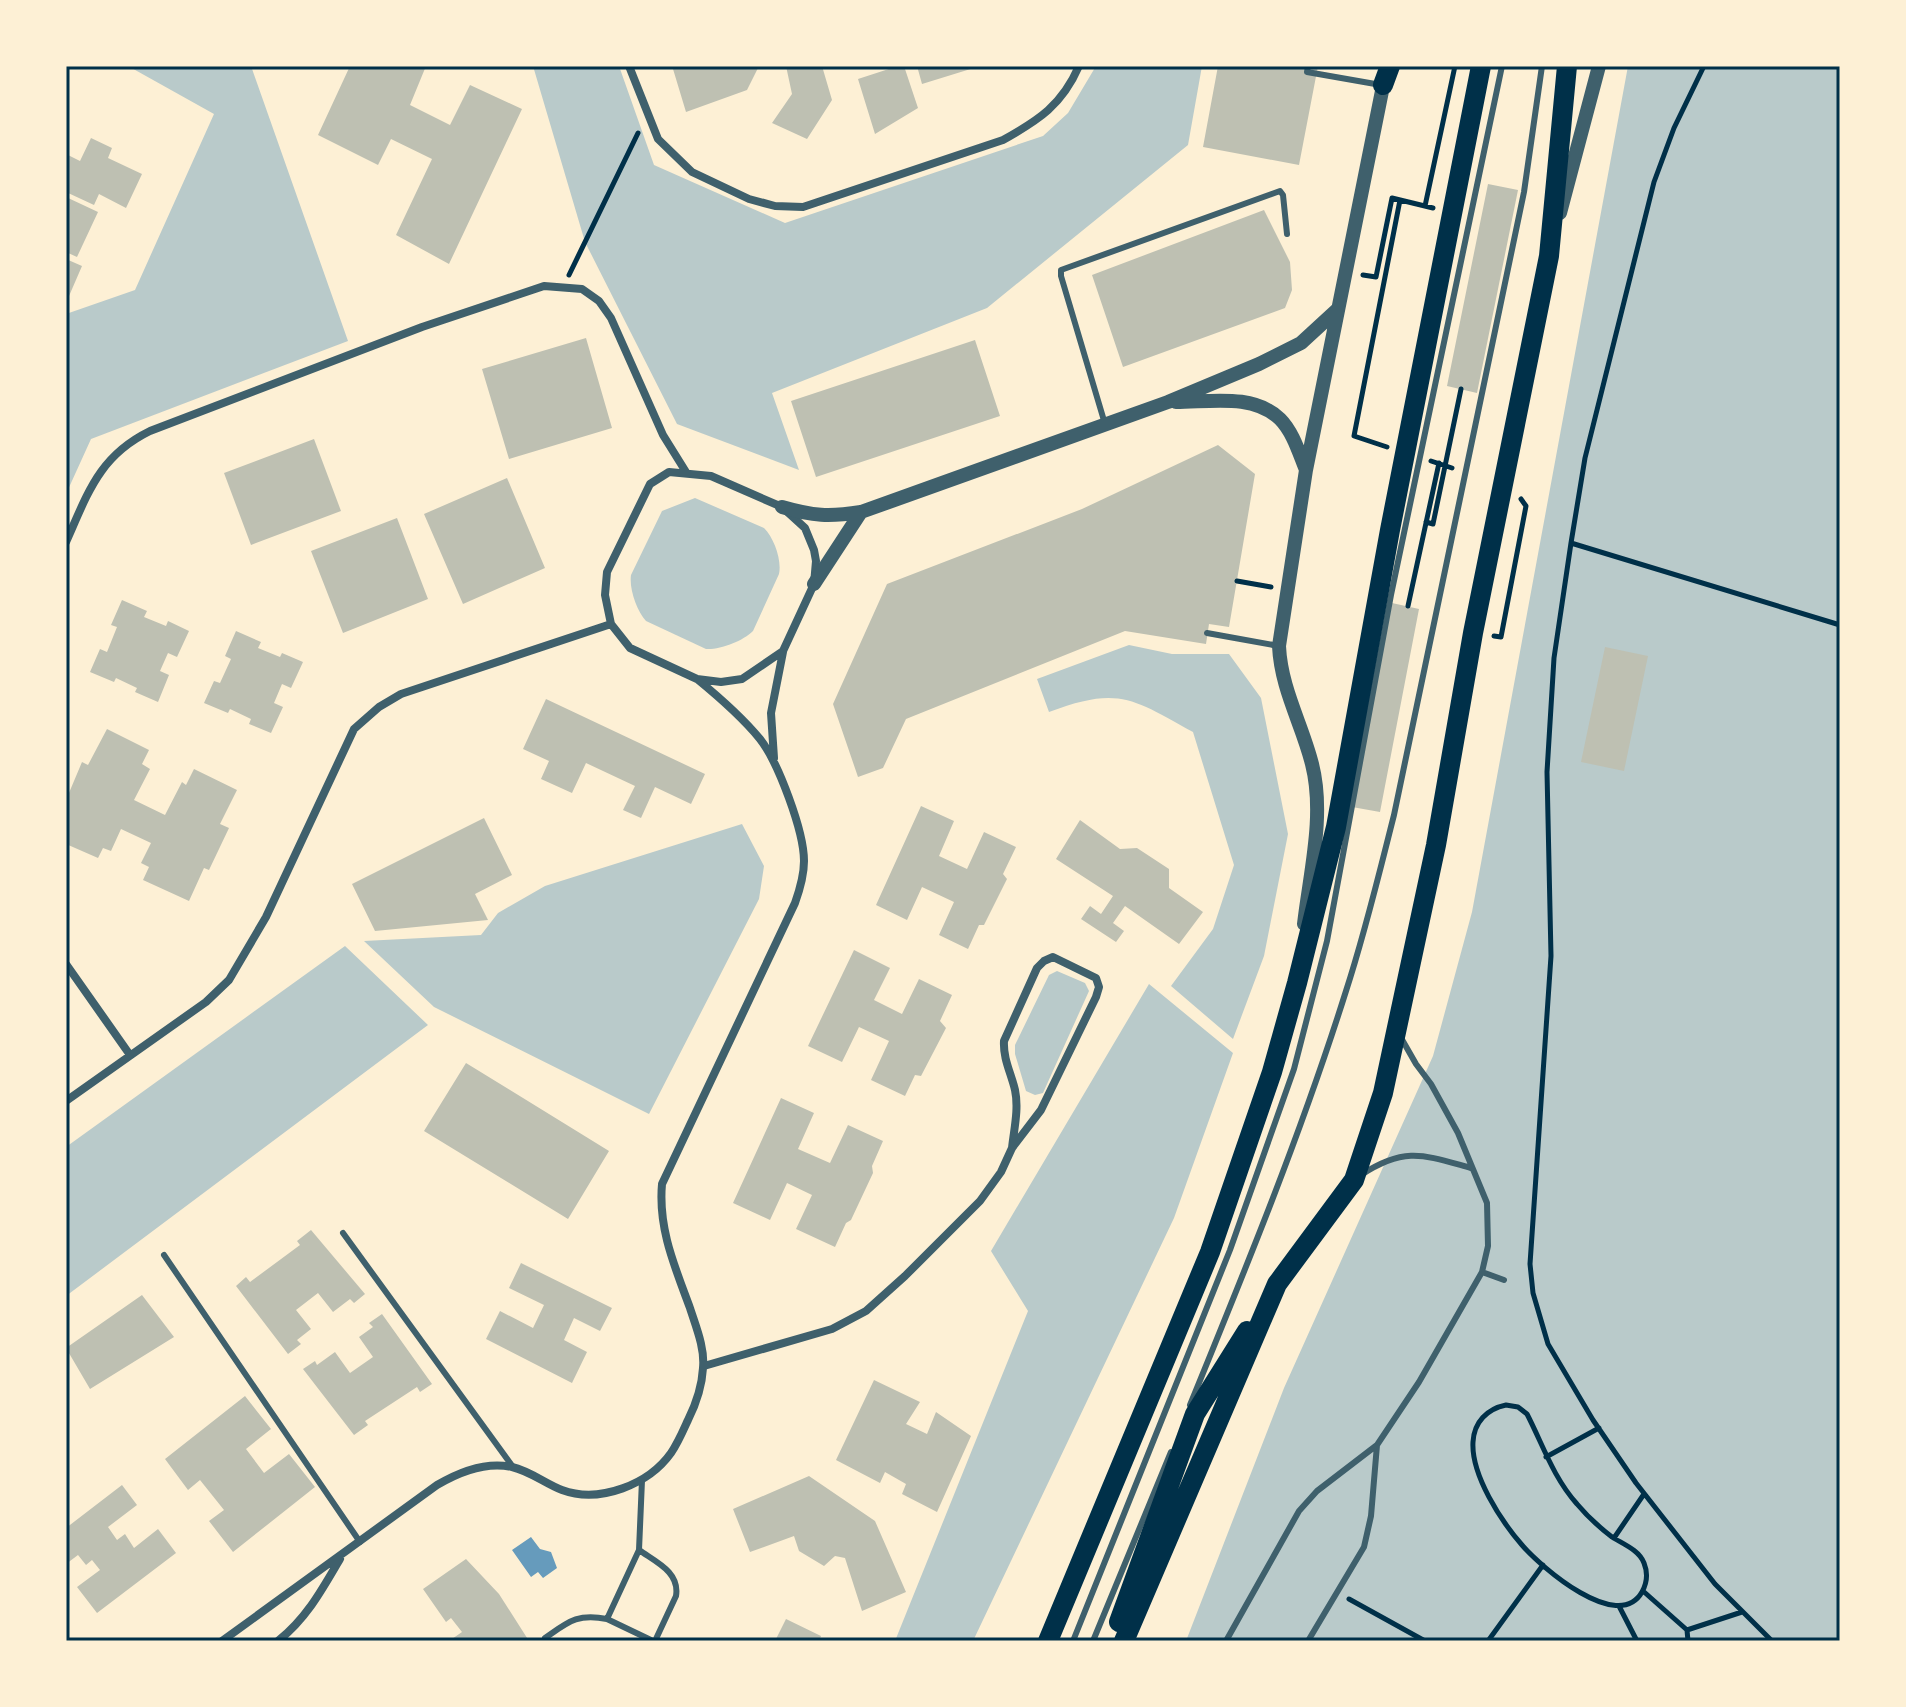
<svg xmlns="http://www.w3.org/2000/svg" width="1906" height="1707" viewBox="0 0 1906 1707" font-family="Helvetica,sans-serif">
	<rect width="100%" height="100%" fill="#fdf0d5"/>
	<path fill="#b9caca" d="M128,66h123l97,275 -257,98 -25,55v-180l69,-24 79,-176z
		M533,66h86l35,99 131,58 258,-87 25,-23 28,-47h106l-14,79 -201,163 -215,85 27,77 -122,-46 -92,-182z
		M1628,66h212v1575h-654l98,-253 149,-332 39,-144z
		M695,498l69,30c10,10 18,32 15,46l-26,57c-10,10 -33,19 -47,18l-60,-28c-9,-10 -17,-32 -15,-46l31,-64z
		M1129,645l43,9h57l32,44 27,136 -24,122 -31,83 -62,-53 42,-57 21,-64 -41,-133c-61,-34 -75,-46 -144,-20l-12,-33z
		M742,824l22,42 -5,33 -110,215 -215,-107 -70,-66 117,-6 17,-22 47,-27z
		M345,946l83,79 -362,271v-149z
		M1057,971l28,12 4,8 -46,102 -8,2 -9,-4 -11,-37v-9l34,-70z
		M1149,984l84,69 -59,165 -201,423h-78l133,-330 -37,-60z"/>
	<path fill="#669bbc" d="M531,1537l9,12 11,3 6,16 -14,10 -5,-6 -7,5 -19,-27z"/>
	<path fill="#bec0b2" d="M350,66h76l-16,39 40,20 20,-40 52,24 -73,155 -53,-29 36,-76 -41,-20 -13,26 -60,-30z
		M679,66h80l-12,24 -61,22 -13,-43z
		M786,66h36l10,34 -25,39 -35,-16 20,-29z
		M898,66h6l14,42 -43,26 -17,-55z
		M917,66h60v1l-55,17z
		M1218,66h100l-19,99 -96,-18z
		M91,138l21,10 -4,10 34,16 -16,34 -27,-14 -5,11 -28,-13v-38l14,7z
		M1488,184l30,6 -41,203 -30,-7z
		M66,197l32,15 -21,45 -11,-5z
		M1264,210l26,52 2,28 -7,18 -162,59 -31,-92z
		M66,259l16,7 -16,37z
		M586,338l26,90 -103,31 -27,-90z
		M975,340l25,76 -184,61 -25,-76z
		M314,439l27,72 -90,34 -27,-72z
		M1218,445l37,29 -26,153 -20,-3 -3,20 -81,-13 -219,88 -23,49 -25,9 -25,-73 54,-120 195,-75z
		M507,478l38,90 -82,36 -39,-90z
		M397,518l31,81 -85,34 -32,-82z
		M122,600l25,11 -3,6 22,9 2,-5 21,10 -12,26 -9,-4 -8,18 9,4 -11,27 -23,-10 2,-4 -21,-10 -2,4 -24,-10 10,-23 7,3 10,-25 -6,-2z
		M1392,603l27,6 -39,203 -28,-5z
		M236,631l25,11 -3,6 22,9 2,-4 21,9 -12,26 -9,-4 -8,19 9,4 -12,26 -22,-9 2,-5 -21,-10 -2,4 -24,-10 10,-22 6,2 11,-24 -6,-3z
		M1605,647l43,9 -24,115 -43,-9z
		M546,699l159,75 -14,30 -36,-17 -14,31 -18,-8 12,-24 -49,-23 -14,30 -31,-14 8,-18 -26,-12z
		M107,729l42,21 -7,14 8,5 -16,31 31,15 17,-33 4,3 8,-16 43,21 -17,34 9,4 -20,42 -5,-2 -15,33 -46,-21 6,-13 -8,-4 10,-20 -30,-14 -10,22 -8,-3 -5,10 -32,-14v-44l16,-38 6,3z
		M921,806l33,15 -15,35 28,13 17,-37 32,15 -13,27 4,5 -23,46h-5l-11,24 -29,-14 15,-33 -32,-15 -15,33 -31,-15z
		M484,818l28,57 -37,19 13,26 -113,11 -23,-47z
		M1080,820l40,29 17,-1 32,21v19l34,24 -24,32 -54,-38 -12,17 11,8 -8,11 -35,-23 9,-13 11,8 12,-18 -57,-37z
		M854,950l36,18 -16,32 28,14 17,-35 33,16 -12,26 6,7 -25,48 -6,-1 -10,21 -34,-16 18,-39 -30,-14 -17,35 -34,-16z
		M466,1063l143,88 -41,68 -144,-88z
		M781,1098l33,15 -16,36 32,14 18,-38 35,16 -11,25 1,7 -22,47 -5,3 -11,24 -39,-18 16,-34 -25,-12 -17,37 -37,-17z
		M311,1230l54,64 -11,9 -4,-4 -17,13 -15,-19 -22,17 15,19 -14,11 4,4 -13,10 -52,-68 10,-9 4,5 50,-37 -3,-4z
		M521,1263l91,45 -12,23 -26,-13 -10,22 23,12 -15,31 -86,-44 14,-28 33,17 11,-23 -35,-17z
		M142,1295l32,42 -84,52 -24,-41z
		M382,1314l50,70 -12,8 -3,-5 -52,34 3,4 -14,10 -51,-66 12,-8 2,4 18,-13 15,21 23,-16 -14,-20 14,-10 -4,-4z
		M874,1380l46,22 -14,22 21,10 9,-22 35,24 -34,76 -35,-18 4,-10 -21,-12 -5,11 -44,-23z
		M245,1396l26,33 -25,20 18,24 25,-19 26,33 -82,65 -24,-31 15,-11 -24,-30 -12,10 -23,-31z
		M809,1476l66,45 31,71 -44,19 -17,-53 -10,-2 -11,10 -25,-15 -5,-15 -44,16 -17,-43z
		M122,1485l15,20 -29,22 9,13 8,-6 9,14 24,-19 18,24 -79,60 -20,-26 23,-17 -8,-10 -6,5 -8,-10 -12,9v-36z
		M466,1559l33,35 30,47h-80l13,-9 -11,-14 -5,4 -23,-33z
		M786,1619l35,17 -2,5h-44z"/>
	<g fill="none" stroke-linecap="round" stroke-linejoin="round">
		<path stroke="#003049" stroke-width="5" d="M1704,66l-30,62 -20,54 -69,276 -14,85 -17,115 -7,114 4,184 -21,308 3,29 15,51 45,76 43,63 79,101 57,57
			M1425,206l30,-140
			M569,275l69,-142
			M1363,275l13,2 16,-79 41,10
			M1387,447l-33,-11 46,-236
			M1431,461l21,7
			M1426,522l7,2 28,-135
			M1571,543l269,82
			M1237,581l34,6
			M1408,606l31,-143
			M1494,636l7,1 25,-131 -5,-7
			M1506,1405l12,2 9,7c16,31 26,63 50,90 10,12 22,23 35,33 11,7 27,13 32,26 4,10 3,20 -2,29 -24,42 -101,-25 -120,-47 -21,-24 -51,-70 -49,-103 1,-20 14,-33 33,-37z
			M1546,1457l53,-29
			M1614,1538l30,-44
			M1643,1591l44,39
			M1349,1599l76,42
			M1619,1606l18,35
			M1488,1641l55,-76
			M1688,1641l-1,-11 55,-18"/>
		<path stroke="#3f606c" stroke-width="6" d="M1308,66l-1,6 74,13
			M1105,424l-44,-148v-6l219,-79 3,4 4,39
			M1207,633l72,13
			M1361,1175c44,-29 63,-20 110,-7
			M343,1233l170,234
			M164,1255l196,287
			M1482,1272l22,8
			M1190,1405c56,-137 112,-274 156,-414 19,-58 33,-117 48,-176l130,-623 18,-126
			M642,1480l-3,70 -32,69 46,22
			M639,1550c17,12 41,22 37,46l-21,45
			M545,1638c23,-16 32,-25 62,-19
			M1073,1641l157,-391 64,-181 33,-128 64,-346 111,-529
			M1093,1641l78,-189
			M1226,1641l73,-130 18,-20 60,-46 42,-63 63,-110 6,-26 -1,-43 -29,-70 -27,-49 -15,-20 -16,-28
			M1308,1641l56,-94 7,-31 6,-71"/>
		<path stroke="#3f606c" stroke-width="8" d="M629,66l29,73 34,33 57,27 26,7 28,1 200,-67c36,-20 59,-35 76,-74
			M669,472l42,4 71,31 23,21 9,22 2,11 -2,23 -31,67 -41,28 -21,3 -24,-3 -67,-31 -19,-24 -6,-29 2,-23 43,-88z
			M66,542c22,-49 33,-86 84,-111l272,-104 122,-41 38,3 17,12 12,17 52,117 23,37
			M774,758l-3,-45 12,-61
			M66,964l64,91
			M66,1101l140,-99 23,-22 37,-63 88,-188 25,-22 22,-13 210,-70
			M704,1366l128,-37 34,-18 39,-35 75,-75 21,-29 11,-24 29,-38 55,-113 3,-10 -3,-9 -43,-21 -9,4 -7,7 -33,73c-1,18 7,32 11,49 4,19 -1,39 -3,58
			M222,1641l215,-156c22,-13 48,-24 75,-18 18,4 34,17 50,23 38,14 87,-6 109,-37 7,-10 12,-22 17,-33 8,-16 14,-34 15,-52 2,-20 -7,-41 -13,-60 -15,-41 -32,-79 -28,-124l133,-281c5,-14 9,-27 9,-42 0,-30 -26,-99 -44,-122 -18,-22 -41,-42 -63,-60
			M278,1641c28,-22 44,-51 62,-82"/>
		<path stroke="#3f606c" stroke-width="14" d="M1560,213l39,-147
			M1176,402c34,0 77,-9 104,17 13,13 19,34 26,51
			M782,507c31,9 47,10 79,5l307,-110 91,-38 42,-21 37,-34
			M814,584l47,-72
			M1304,924c6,-52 21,-109 8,-160 -10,-40 -31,-75 -33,-118l27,-176 79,-394"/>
		<path stroke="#003049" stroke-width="20" d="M1383,85l7,-19
			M1119,1622l76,-208 52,-83
			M1048,1641l162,-389 62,-180 25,-89 39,-156 54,-297 91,-464
			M1124,1641l153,-357 77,-104 29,-87 53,-248 37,-212 76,-377 18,-190"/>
	</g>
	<rect width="1906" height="1707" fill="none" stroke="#fdf0d5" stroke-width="136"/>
	<rect x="68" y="68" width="1770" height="1571" fill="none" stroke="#003049" stroke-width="3"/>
</svg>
